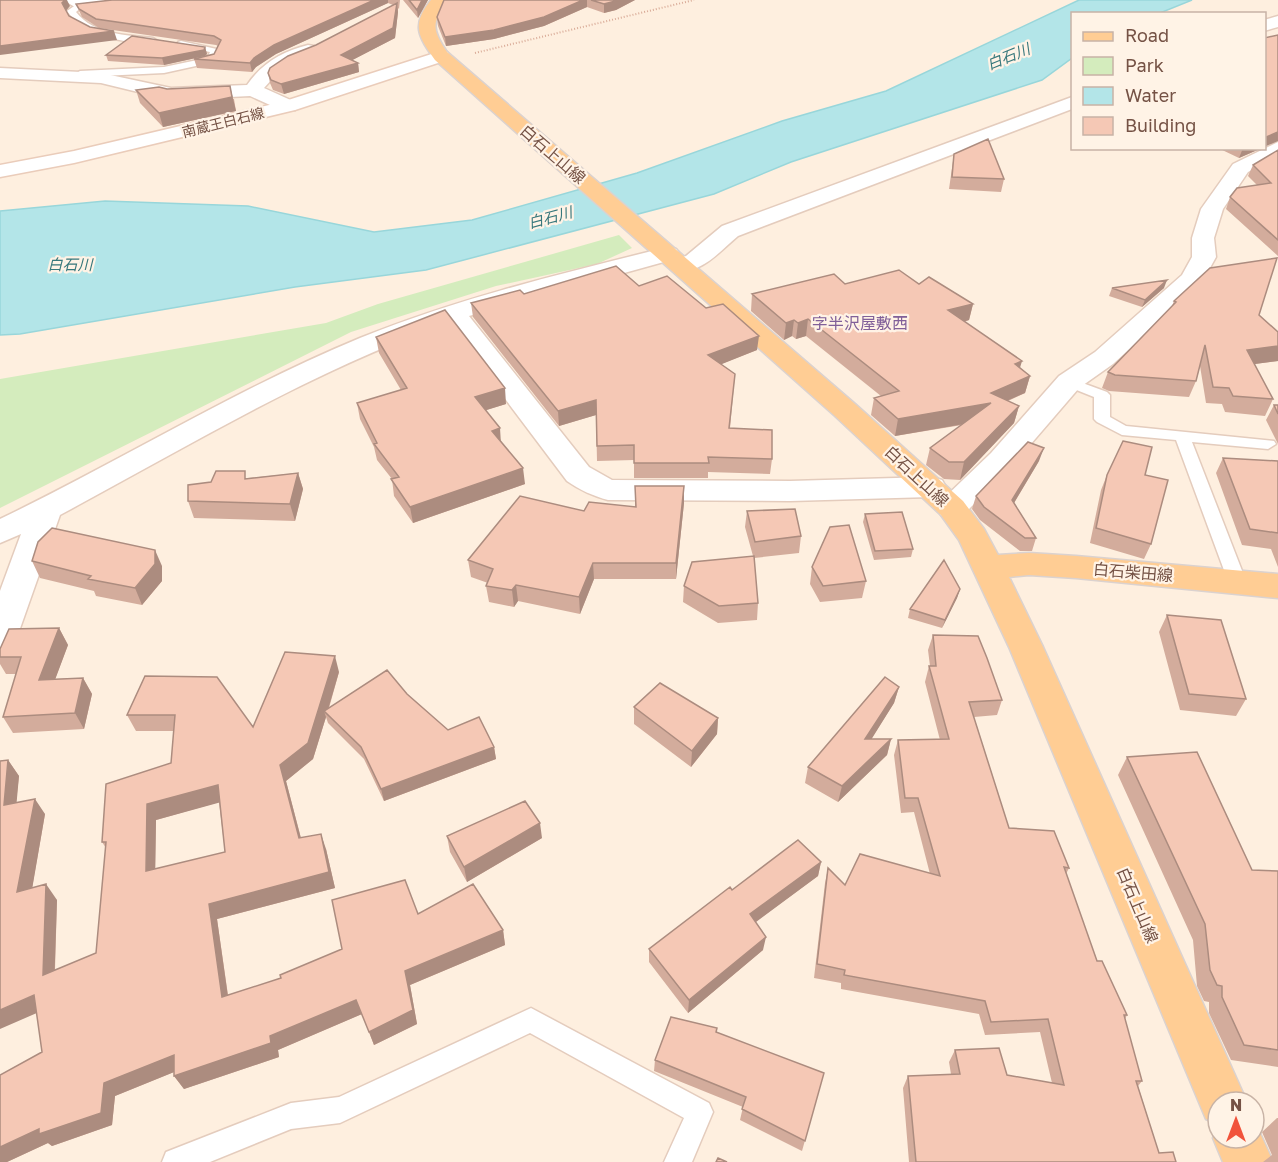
<svg xmlns="http://www.w3.org/2000/svg" width="1278" height="1162" viewBox="0 0 1278 1162" font-family="'Golos Text','Noto Sans JP',sans-serif">
	<rect width="100%" height="100%" fill="#feefdf"/>
	<path fill="#d4ecbd" d="M619,235l13,13 -35,16 -101,22 -145,46 -351,176v-129l326,-56 52,-19z"/>
	<path fill="#b3e5e8" stroke="#98d6da" stroke-width="1.5" d="M1079,0h113l-32,13 -88,1v44l-30,22 -251,82 -77,32 -288,76 -131,17 -275,47 -20,1v-124l105,-10 143,5 126,26 98,-12 165,-47 145,-52 104,-30z"/>
	<g fill="none" stroke-linecap="round" stroke-linejoin="round">
		<g stroke="#e4ccbd" stroke-width="3">
			<path id="lane" d="M80,2l4,3 -8,7c18,23 50,23 77,26l5,3 -5,3c-32,-3 -66,-5 -86,-33z
				M181,41l40,9 -7,12 -50,11 -84,4 -5,-3 5,-3 84,-4 43,-9 3,-6 -32,-6v-4z
				M1069,378l38,14 3,3v22l16,9 148,15 2,3 -8,5 -76,-7 54,139 -3,5 -6,1 -6,-1 -3,-5 -52,-141 -54,-5 -25,-13 -3,-3v-22l-30,-12 -2,-3z
				M531,1008l178,95 4,9 -21,50h-28l20,-44 -154,-85 -190,90 -49,6 -81,33h-48l4,-10 125,-49 48,-6z"/>
		</g>
		<g stroke="#e4ccbd" stroke-width="3">
			<path id="street" d="M63,0h72l-8,5 -47,5z
				M1278,16v11l-14,4v-11z
				M308,45l6,1 3,4 -3,4 -32,14 -18,20 31,14 3,4 -3,4h-14l-31,-14 -79,4 -70,-17 -101,-5v-10l101,5 70,15 76,-3c15,-22 36,-34 61,-40z
				M1072,97v12l-334,127c-19,16 -39,41 -66,34l-4,-5 3,-5 -202,56 120,151 23,13 178,1 141,-4 11,3 4,7 -4,7 -11,3 -141,4 -182,-1c-15,-4 -28,-10 -41,-19l-119,-158c-137,48 -261,124 -388,192l-43,122 -5,9 -12,4v-59l21,-57 -21,9v-24c121,-58 236,-130 360,-181 99,-40 204,-65 308,-91l8,2 4,5 -3,5 9,-3 36,-30z
				M1278,142v14l-30,16 -25,37 -9,29 2,19 -15,27 -88,80 -34,24 -68,79 -48,48 -11,3 -11,-3 -4,-7 4,-7 50,-48 68,-77 36,-24 87,-77 10,-18v-19l9,-29 32,-45z"/>
		</g>
		<g stroke="#eaccba" stroke-width="3">
			<path id="secondary" d="M441,51l6,1 3,4 -3,4 -152,50 -221,53 -74,14v-12l74,-14 208,-49z"/>
		</g>
		<g stroke="#dbd2cf" stroke-width="3">
			<path id="primary" d="M431,0h17c-16,22 -17,29 -1,52l408,352 108,97 21,28 14,26 31,-2 47,3 202,18v24l-202,-20 -47,-3 -20,2 34,70 204,455h-29v22l-12,-5 -197,-472 -50,-107 -18,-25 -106,-99 -400,-356c-17,-24 -24,-35 -4,-60z
				M1254,1120l19,42h-50l-10,-24 5,-11v11h36z"/>
		</g>
		<path stroke="#d9ab98" stroke-width="2" stroke-dasharray="1 2" stroke-linecap="butt" d="M475,53l219,-53"/>
		<use href="#lane" fill="#fff" fill-rule="evenodd"/>
		<use href="#street" fill="#fff" fill-rule="evenodd"/>
		<use href="#secondary" fill="#fff" fill-rule="evenodd"/>
		<use href="#primary" fill="#ffcd94" fill-rule="evenodd"/>
	</g>
	<path fill="#d3ac9c" fill-rule="evenodd" d="M112,0h288l-1,9 -1,-1v4l-3,26 -43,22 6,3 1,9 -75,22 -11,-4 -3,-7 -2,-10 48,-28 77,-40 -5,-2 -112,51 -20,13 -4,5 -55,-4 -3,-9 11,-3 -41,9 -56,-4 -2,-6 99,-8 2,7 -2,2 9,-2 4,-8 -2,-1 -117,-17 -17,-11 -6,-13z
		M403,0h25l-10,18z
		M444,0h191l-19,10 -12,3 -17,-6 -43,19 -50,13 -48,7 -8,-20 -1,-9z
		M167,89l67,10 2,12 -73,16 -23,-24 -4,-13z
		M1218,148h44l-23,10z
		M1278,150v106l-52,-47 4,-12 27,-12 -9,-9 5,-11z
		M954,154l50,25 -3,13 -52,-3z
		M845,284h74l54,20 -4,16 -5,2 66,54 -5,17 -17,8 11,5 -5,17 -54,57 -16,-1 -18,-14 4,-17 32,-23 -67,11 -24,-21 3,-17 7,-2 -75,-60 -10,3 -4,-3 -8,4 -33,-29 1,-17z
		M639,286l67,22 51,42 -36,14 14,10 -5,54 42,31 -2,15 -62,-2v6h-74v-18l-37,1 -1,-46 -37,11 -86,-109 -2,-14 53,-9z
		M1112,288h52l-22,19 -33,-11z
		M1174,301l85,14 19,17v29l-24,3 19,35 -8,17 -40,-4 -3,-8 -16,-1 -6,-37 -4,15 -7,16 -80,-6 -7,-3 6,-16 64,-66z
		M376,337l130,67 -20,6 15,31 24,43 -112,39 -19,-27 -2,-17 -15,-19 -3,-13 -14,-28 -3,-16 44,-13 -22,-37z
		M1274,405h4v39l-12,-24z
		M1223,458l55,3v106l-7,-18 -29,-4 -26,-72z
		M1039,461l-25,42 22,35 -4,13h-12l-40,-31 -8,-11 4,-13z
		M298,473l5,16 -8,32 -101,-3 -6,-17 60,-23z
		M1107,475h38l6,69 -7,15 -54,-16 11,-53z
		M635,486h49v17l-8,76h-82l-14,35 -62,-13 -4,6 -25,-5 -3,-16 2,-3 -17,-6 -3,-17 116,-49 51,-4z
		M747,511l54,25 -2,17 -45,5 4,45 -1,17 -39,3 -35,-21 1,-16 69,-30 -8,-29z
		M865,514l48,35 -2,8 -37,3 -11,-38z
		M32,561l130,5v15l-20,24 -46,-9 -2,-5 -54,-13z
		M812,567l54,14 -4,17 -42,4 -10,-18z
		M960,589l-3,9 -15,30 -34,-10 2,-9z
		M1167,615l79,84 -10,17 -56,-6 -21,-78z
		M59,628l9,17 -13,34 28,-1 9,16 -8,35 -71,4 -10,-16 13,-43h-10l-6,-10v-15z
		M933,635l69,65 -5,15 -23,2 35,111 60,40 -3,6 31,87 30,54 -2,4 17,62 -4,5 21,67 17,9h-267l-6,-74 5,-12 43,-2 -2,-12 6,-12 52,25 45,8 -12,-51 -55,3 -6,-21 -138,-25v-6l-27,-5 11,-95 3,-15 17,17 85,-11 -16,-62 -13,1 -7,-58 4,-15h42l-15,-58 4,-16h1l-2,-16z
		M339,672l-10,36 78,-14 41,36 46,17 2,12 -112,42 -20,-42 -36,-36 -2,-6 -13,42 -27,22 15,57 25,11 9,39 -118,31 11,76 53,-17 61,-29 76,-35 85,16 2,15 -95,40 7,39 -43,21 -12,-31 -84,36 1,7 -95,32 -10,-13v-4l-59,24 -3,29 -60,21 -4,-3 -41,19h-7l42,-110 -34,-292 11,16 -3,26 29,12 -13,74 25,12 -2,70 41,-17 10,-105 -4,-6 69,-79 3,-32h-38l-9,-16 18,-39 108,51zM219,802l6,50 -70,17 1,-49z
		M899,687l-5,16 -23,36h20l-4,16 -49,47 -33,-19 3,-16z
		M634,707l84,11 -1,16 -26,33 -57,-43z
		M1127,757l125,113 26,1v196l-47,-7 -22,-47v-11l-5,-1 -7,-15 -4,-46 -75,-165z
		M447,836l95,2 -75,44 -17,-30z
		M821,862l-3,14 -63,46 8,28 -75,63 -39,-51v-13l83,-59z
		M717,1028v5l107,40 -22,78 -62,-31 3,-13 -89,-36 1,-11z
		M1277,1118h1v44h-15l9,-7 -10,-23z"/>
	<path fill="#ac8c7f" d="M65,0h2l3,6 -5,6 -3,-9z
		M374,0h14v3l-112,51 -20,13 -4,5 -2,-9 4,-5 20,-13z
		M422,0h6l-10,18 -1,-8z
		M583,0h4v7l-43,19 -50,13 -48,7 -1,-9z
		M619,0h16l-19,10 -12,3v-9z
		M397,3l1,9 -3,26 -52,27 -2,-10z
		M114,31l3,9 -117,15v-9z
		M205,47l2,7 -2,2 -41,9 -2,-7z
		M358,63l1,9 -75,22 -3,-10z
		M230,86l6,25 -73,16 -4,-14z
		M1278,132v9l-14,6v-9z
		M1243,148h19l-23,10z
		M1167,280l-3,8 -22,19 3,-7z
		M973,304l-4,16 -25,7 4,-17z
		M808,319l-2,17 -10,3 2,-16z
		M794,320l-2,16 -8,4 2,-17z
		M759,336l-2,14 -50,20 1,-15z
		M1278,346v15l-38,5 7,-16z
		M1022,361l-5,17 -2,-14z
		M1030,376l-5,17 -35,15 -3,12 -92,16 3,-17 93,-26z
		M505,388l1,16 -29,9 -2,-16z
		M596,400v15l-37,11 -1,-15z
		M1019,406l-5,17 -54,57 4,-18z
		M500,428l1,16 -9,-13z
		M1044,448l-5,13 -31,52 4,-13z
		M523,468l2,16 -112,39 -3,-16z
		M298,473l5,16 -8,32 -5,-17z
		M684,486v17l-8,76v-16z
		M155,550l7,16v15l-20,24 -7,-17z
		M593,563l1,16 -14,35 -1,-17z
		M516,585l2,16 -4,6 -2,-17z
		M960,589l-3,9 -15,30 3,-8z
		M59,628l9,17 -19,51 -10,-16z
		M335,656l4,16 -12,41 -3,-2 2,6 -13,42 -27,22 19,73 -6,-16 -19,-73z
		M83,678l9,16 -8,35 -9,-16z
		M899,687l-5,16 -33,53 4,-17z
		M718,718l-1,16 -26,33 1,-16z
		M891,739l-4,16 -49,47 4,-16z
		M494,747l2,12 -112,42 -3,-12z
		M8,760l11,16 -4,44 -11,-15z
		M218,785l7,16 -69,19 -1,67 -9,-16 1,-67z
		M35,799l10,15 -16,93 -12,-15z
		M540,823l2,15 -75,44 -3,-15z
		M321,834l5,15 9,39 -118,31 13,92 -8,-14 -13,-93z
		M821,862l-3,14 -70,52 2,-14z
		M46,884l11,16 -3,90 -11,-15z
		M503,930l2,15 -95,40 7,39 -43,21 -5,-13 36,-61z
		M766,937l-3,13 -75,63 1,-13z
		M34,995l12,14 -46,20v-19z
		M356,1000l6,14 -84,36 1,7 -95,32 -10,-13z
		M174,1055l10,13 -69,28 -3,29 -60,21 -4,-3 -41,19h-7v-15l39,-18 65,-46z"/>
	<path fill="#f5c8b5" stroke="#ac8c7f" stroke-width="1.5" fill-rule="evenodd" d="M0,0h65l-3,3 7,13 21,11 24,4 -114,15z
		M112,0h262l-100,45 -20,13 -4,5 -56,-4 20,-5 7,-14 -7,-4 -118,-17 -17,-10 -3,-5z
		M409,0h13l-5,10z
		M444,0h139l-39,17 -50,13 -49,7 -8,-20z
		M591,0h28l-15,4z
		M397,3l-4,25 -52,27 17,8 -77,21 -10,-4 -3,-7 2,-5 18,-12 28,-11z
		M1278,35v97l-14,6v-100z
		M132,36l73,11 -1,3 -42,8 -56,-3z
		M230,86l2,11 -73,16 -23,-23 23,-3 8,2z
		M988,139l16,40 -52,-2 2,-23z
		M1278,150v90l-48,-43 7,-9 34,-5 -18,-18z
		M1277,258l-18,57 19,17v14l-31,4 26,49 -40,-3 -4,-8 -16,-1 -8,-42 -9,36 -81,-6 -7,-3 68,-70 -2,-1 36,-33z
		M616,266l23,20 28,-10 39,32 17,-4 36,32 -51,19 27,19 -6,54 43,2v29l-64,-2 1,6h-75v-18l-37,1 -1,-46 -38,11 -87,-108 49,-13 4,4z
		M899,270l20,14 10,-7 44,27 -25,6 74,51 -7,3 15,12 -39,17 28,13 -55,56h-15l-19,-14 61,-45 -93,16 -24,-21 25,-7 -91,-72 -10,4 -4,-3 -8,3 -34,-29 82,-20 11,10z
		M1167,280l-22,20 -33,-12z
		M445,310l60,78 -30,9 25,31 -8,3 31,37 -113,39 -19,-28 8,-2 -25,-33 3,-1 -20,-40 50,-15 -31,-51z
		M1274,405h4v9z
		M1123,441l29,6 -7,28 23,5 -17,64 -55,-16 11,-53z
		M1028,442l16,6 -32,52 24,38h-11l-41,-31 -8,-11z
		M1223,458l55,3v72l-28,-4z
		M216,471h29v8l53,-6 -8,31 -102,-3v-16l23,-3z
		M635,486h49l-8,77h-83l-14,34 -63,-12 -4,5 -26,-4 7,-17 -25,-9 52,-64 64,15 5,-9 47,5z
		M795,509l6,27 -46,6 -8,-31z
		M902,512l11,37 -38,2 -10,-37z
		M849,525l17,56 -43,5 -11,-19 18,-40z
		M52,528l103,22v14l-20,24 -47,-9 3,-3 -59,-15 6,-19z
		M754,556l4,47 -39,3 -35,-20 8,-24z
		M944,560l16,29 -15,31 -35,-11z
		M1167,615l54,5 25,79 -57,-5z
		M59,628l-20,52 44,-2 -8,35 -72,4 18,-60h-21v-8l9,-20z
		M933,635l45,1 9,22 15,42 -33,2 40,126 45,3 15,37 -5,-1 33,94h5l25,54h-3l18,66h-6l23,72 14,-1 3,10h-260l-8,-86 52,-2 -5,-24 44,-2 8,27 57,10 -16,-66 -57,3 -6,-21 -141,-26 1,-5 -28,-6 11,-96 17,17 15,-31 80,22 -22,-78h-13l-7,-58 51,-1 -20,-73h7z
		M285,652l50,4 -27,87 -28,22 19,73 22,-4 8,38 -120,32 13,93 59,-19 -1,-3 62,-26 -10,-49 73,-20 13,34 55,-30 30,46 -98,41 8,39 -44,22 -13,-32 -86,36 1,7 -97,33v-21l-70,28 -3,30 -62,21v-5l-39,18v-72l42,-23 -8,-57 -34,15v-249l8,-1 -4,45 31,-6 -18,93 29,-8 -3,91 53,-22 10,-111h-4l4,-58 65,-21 4,-48h-48l18,-39 72,1 36,50zM218,785l7,67 -79,19 1,-67z
		M387,670l20,24 41,36 31,-13 15,30 -113,42 -20,-42 -37,-36z
		M885,677l14,10 -34,52h26l-49,47 -34,-19z
		M660,683l58,35 -26,33 -58,-44z
		M1197,752l55,118 26,1v179l-34,-5 -22,-48v-11l-5,-1 -7,-15 -5,-46 -78,-167z
		M525,801l15,22 -76,44 -17,-31z
		M798,840l23,22 -71,52 16,23 -77,63 -40,-51 81,-62 2,3z
		M671,1017l46,11 -1,4 108,41 -19,68 -63,-32 4,-12 -91,-37z
		M718,1158l9,4h-11z"/>
	<g text-anchor="middle" dominant-baseline="central" stroke-width="4.5" stroke-linejoin="round" paint-order="stroke">
		<g font-size="14" fill="#755245" stroke="#fff3e6">
			<text transform="translate(223 122) rotate(-14)">南蔵王白石線</text>
		</g>
		<g font-size="15" font-style="italic" fill="#38787c" stroke="#fff3e6">
			<text transform="translate(1008 56) rotate(-22)">白石川</text>
			<text transform="translate(550 217) rotate(-15)">白石川</text>
			<text x="70" y="264">白石川</text>
		</g>
		<g font-size="16" fill="#755245" stroke="#fff3e6">
			<text transform="translate(553 154) rotate(41)">白石上山線</text>
			<text transform="translate(917 476) rotate(43)">白石上山線</text>
			<text transform="translate(1133 572) rotate(5)">白石柴田線</text>
			<text transform="translate(1138 905) rotate(67)">白石上山線</text>
		</g>
		<g font-size="16" fill="#816099" stroke="#fff3e6">
			<text x="860" y="323">字半沢屋敷西</text>
		</g>
	</g>
	<rect x="1071" y="12" width="195" height="138" fill="#fff3e6" stroke="#c8b3a6" stroke-width="1.5"/>
	<rect x="1083" y="32" width="30" height="9" fill="#ffcd94" stroke="#c8b3a6" stroke-width="1.5"/>
	<text x="1125" y="42" font-size="18" fill="#755245">Road</text>
	<rect x="1083" y="57" width="30" height="18" fill="#d4ecbd" stroke="#c8b3a6" stroke-width="1.5"/>
	<text x="1125" y="72" font-size="18" fill="#755245">Park</text>
	<rect x="1083" y="87" width="30" height="18" fill="#b3e5e8" stroke="#c8b3a6" stroke-width="1.5"/>
	<text x="1125" y="102" font-size="18" fill="#755245">Water</text>
	<rect x="1083" y="117" width="30" height="18" fill="#f5c8b5" stroke="#c8b3a6" stroke-width="1.5"/>
	<text x="1125" y="132" font-size="18" fill="#755245">Building</text>
	<g transform="translate(1236 1120)"><circle r="28" fill="#fff3e6" stroke="#c8b3a6" stroke-width="1.5"/>
	<path d="M0-4.5L10 22L0 15L-10 22Z" fill="#f1533b"/>
	<text y="-9" font-size="16" font-weight="bold" text-anchor="middle" fill="#755245">N</text>
	</g>
</svg>
